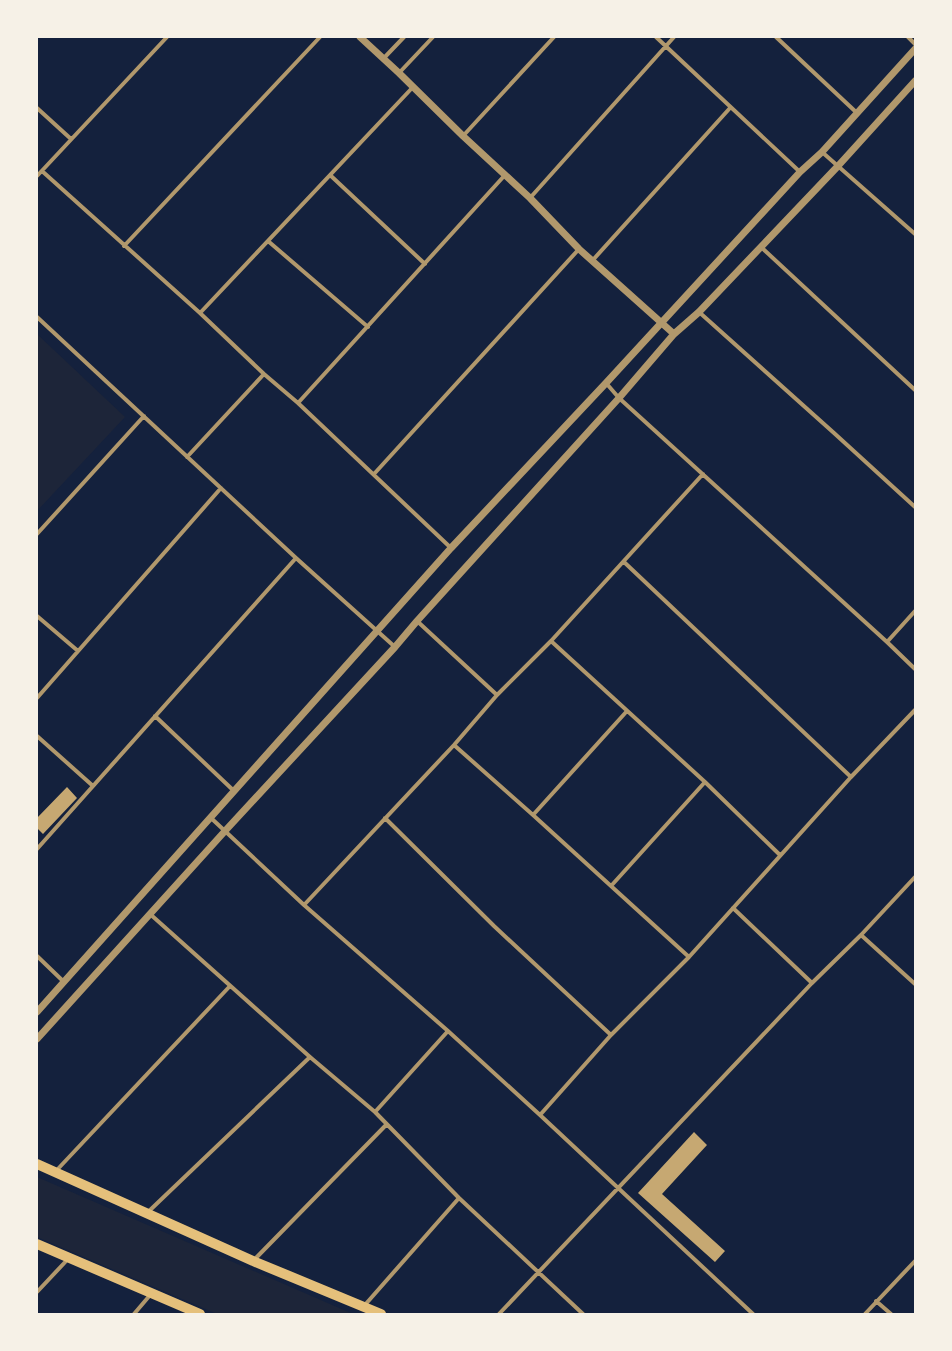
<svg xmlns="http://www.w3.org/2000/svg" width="952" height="1351" viewBox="0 0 952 1351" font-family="'Varela Round',sans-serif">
	<rect width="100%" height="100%" fill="#14213d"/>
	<path fill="#1d2539" d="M37,334l88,83 -88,94z
		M37,1177l316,137h-136l-180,-77z"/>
	<path fill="#c6a872" d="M67,787l10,11 -34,36 -6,-6v-10z
		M694,1132l13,13 -45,49 63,57 -10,11 -77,-69z"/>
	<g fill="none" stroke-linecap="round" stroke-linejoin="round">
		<path stroke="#b1986c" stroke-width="4" d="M656,37l144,135
			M776,37l81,76
			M908,37l7,7
			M383,59l21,-22
			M399,73l34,-36
			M37,108l34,31
			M463,136l91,-99
			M822,152l93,82
			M42,171l158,142 64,61 34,29 153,145
			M330,175l95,89
			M37,176l130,-139
			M530,198l144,-161
			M268,241l100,86
			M124,246l196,-209
			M761,247l154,143
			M592,261l138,-153
			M699,312l135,121 81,74
			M200,313l213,-226
			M37,317l259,241 99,89
			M606,383l13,15 268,244 28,27
			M298,403l207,-228
			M187,457l77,-83
			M374,474l205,-225
			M37,534l107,-118
			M624,562l227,215
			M37,616l41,35
			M417,621l80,74
			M551,641l154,141 75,73
			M887,642l28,-31
			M37,698l184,-210
			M155,716l79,75
			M37,736l56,50
			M454,745l79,70 156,142
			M533,815l94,-104
			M211,818l93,87 144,126 92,84 213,199
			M385,818l109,108 117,109
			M37,849l259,-291
			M611,886l94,-104
			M304,905l150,-160 43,-50 54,-54 152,-167
			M733,908l79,75
			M150,914l160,143 65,55 84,86 124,116
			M861,935l54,49
			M37,956l27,26
			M375,1112l73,-81
			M540,1115l71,-80 78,-78 162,-180 64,-67
			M55,1172l175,-186
			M147,1213l163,-156
			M253,1261l133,-136
			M37,1292l31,-33
			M876,1301l15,13
			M364,1306l95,-108
			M134,1314l17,-20
			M499,1314l313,-331 49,-48 54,-58
			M865,1314l50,-53"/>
		<path stroke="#b1986c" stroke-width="7" d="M360,37l39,36 64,63 67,62 49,51 95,85
			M37,1012l414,-464 155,-165 194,-211 22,-20 93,-103
			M37,1039l188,-208 170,-184 22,-26 202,-223 55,-64 25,-22 139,-146 77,-85"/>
		<path stroke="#e5c07b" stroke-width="10" d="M37,1164l216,97 128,53
			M37,1244l163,70"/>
	</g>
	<rect width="952" height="1351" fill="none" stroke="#f6f1e7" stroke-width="76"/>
</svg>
